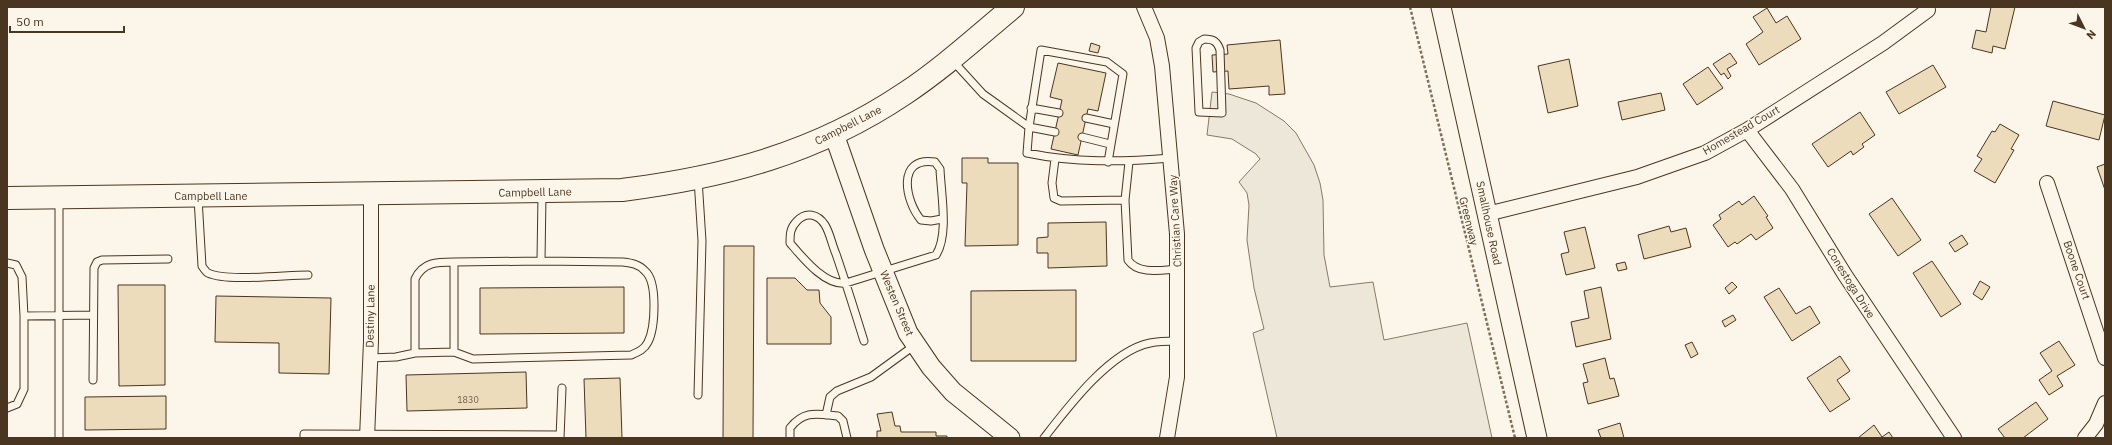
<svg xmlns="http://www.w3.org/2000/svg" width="2112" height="445" viewBox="0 0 2112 445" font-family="'IBM Plex Sans',sans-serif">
	<rect width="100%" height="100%" fill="#fbf6e9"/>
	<path fill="#ede7d9" stroke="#887966" d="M1212,92l17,2 27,9 28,18 12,12 18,32 6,18 3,17 1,55 6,32 43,-5 11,58 83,-17 25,115h-215l-24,-105 11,-4 -10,-41 -7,-48 2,-35 -2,-12 -8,-11 21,-23 -4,-5 -24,-15 -25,-4z"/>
	<path fill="#ecdcbc" stroke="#4a3520" d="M1991,7h24l-10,42 -12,-3 -1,7 -20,-5 4,-18 10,2z
		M1767,8l9,15 11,-7 14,23 -42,26 -13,-21 17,-12 -10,-15z
		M1280,40l5,54 -16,1v-9l-40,3 -1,-18 -15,1 -1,-17 16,-1 -1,-9z
		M1091,43l9,3 -2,7 -9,-2z
		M1730,53l7,10 -10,6 4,7 -3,3 -4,-6 -3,2 -8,-11z
		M1569,59l9,47 -30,7 -10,-47z
		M1058,63l48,10 -8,38 -10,-2 -10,46 -27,-6 11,-49 -12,-3z
		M1933,65l13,22 -47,27 -13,-22z
		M1708,67l15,21 -26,17 -14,-21z
		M1661,93l4,17 -43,10 -4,-18z
		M2053,101l52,14 -6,25 -53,-14z
		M1860,112l15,23 -13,9 2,3 -11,8 -2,-4 -23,16 -16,-23z
		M2000,124l19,11 -8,14 3,1 -19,33 -21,-12 8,-12 -5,-3 15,-25 3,1z
		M962,158h26v5h30v82l-53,1 2,-63h-5z
		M2105,164v26l-8,-23z
		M1754,196l14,20 -2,1 7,11 -17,12 -5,-6 -14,10 -2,-2 -7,5 -15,-22 8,-6 -2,-4 20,-14 3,4z
		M1892,198l29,42 -23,16 -29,-42z
		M1106,222l1,44 -59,2v-15h-11v-15l11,-1v-14z
		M1669,226l2,6 15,-4 5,19 -47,12 -6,-24z
		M1585,227l10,41 -29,7 -5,-21 8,-2 -5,-20z
		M1962,235l6,9 -13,8 -6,-9z
		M724,246h30l-1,192h-30z
		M1932,261l29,43 -20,13 -28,-44z
		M1625,262l2,7 -9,2 -2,-7z
		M767,278h28l12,12h12l1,13 11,14v27h-64z
		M1980,281l10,6 -8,13 -9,-6z
		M1732,282l5,5 -8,7 -4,-6z
		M118,285h47v100l-46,1z
		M624,287v46l-144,1v-46z
		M1601,287l10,52 -35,8 -5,-25 18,-4 -5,-27z
		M1779,288l17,26 14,-8 10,17 -28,18 -28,-44z
		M1076,290v71h-105v-70z
		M216,296l115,2 -2,76 -50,-1v-30l-64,-1z
		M1733,315l3,5 -11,7 -3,-6z
		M2059,341l16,24 -18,11 6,10 -14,9 -10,-15 13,-9 -12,-18z
		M1692,342l6,12 -7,4 -6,-13z
		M1840,356l10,15 -13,9 13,19 -20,13 -23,-34z
		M1605,358l5,21 4,-1 5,18 -31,8 -5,-21 5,-1 -5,-18z
		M526,372l1,36 -120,3 -1,-36z
		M620,378l2,60h-36l-2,-59z
		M166,396v33l-81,1v-33z
		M2036,402l12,17 -25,19h-18l-7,-9z
		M892,412l3,14h5l1,6h35v4h11v2h-70v-7h4l-4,-17z
		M1620,423l4,15h-23l-3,-8z
		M1874,425l8,12 7,-5 4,6h-35z"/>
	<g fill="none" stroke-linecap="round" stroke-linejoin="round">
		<g stroke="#4a3520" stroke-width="9">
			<path id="lane" d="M1204,39c9,0 13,2 16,11l2,63 -23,-1 -3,-64 3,-6z
				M952,60l31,34 46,33 -2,26c48,10 95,9 144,5
				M1031,108l28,5
				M1086,118l28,6
				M1055,132l-26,-5 12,-77 66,12 16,12 -15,88
				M1082,137l28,7
				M1055,159l-3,24 2,15 7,3 64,-1 3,60c10,15 34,10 50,9
				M698,179l4,62 -4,154
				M198,198l4,68c2,3 4,6 6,7 19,9 77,2 100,2
				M59,199v239
				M1125,200l4,-38
				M454,262v90l-39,1v-74c8,-17 22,-17 39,-17l87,-1 1,-67
				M7,263l9,2 6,12 2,39
				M864,341c-9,-29 -18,-58 -28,-87 -4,-9 -6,-21 -11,-29 -7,-11 -19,-14 -28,-4 -7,7 -7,13 -7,22 13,15 35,43 56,40l90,-28c13,-20 5,-61 4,-86l-5,-7c-39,-6 -30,39 -14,58l10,1 11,-2
				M454,352l19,7 158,-4c7,-3 13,-5 17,-13 7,-14 10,-60 -3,-71 -6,-7 -14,-8 -22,-9l-82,-1
				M370,358l26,-1 19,-4
				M93,380l1,-112 3,-6 5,-2 66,-1
				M7,408l10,-4 7,-15v-73l69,-1
				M826,415l4,-18 7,-6 34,-14 44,-32
				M304,438v-4l256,1
				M560,438l2,-50
				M790,438v-10c14,-18 27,-14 48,-12l5,5 4,17
				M1044,438c24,-31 66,-87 106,-95 9,-2 19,-2 28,-2"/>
		</g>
		<g stroke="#4a3520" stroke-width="16">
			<path id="street" d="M1144,7l13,31 5,28 15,168v143l-10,61
				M1747,130l45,59 53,86 109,163
				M2047,183l58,175
				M1487,214l150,-37 68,-24 42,-23 136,-87 45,-33
				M367,438l4,-97v-146
				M2085,438l11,-14 9,-21"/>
		</g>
		<g stroke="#4a3520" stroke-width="21">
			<path id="secondary" d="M1441,7l96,431
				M834,134l40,115 34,84 23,34 22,25 57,46"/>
		</g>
		<g stroke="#4a3520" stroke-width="24">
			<path id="primary" d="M7,198l615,-8c103,-13 194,-37 282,-96 38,-25 73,-57 109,-87"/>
		</g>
		<path stroke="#7f6f5c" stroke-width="2.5" stroke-dasharray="3 2" stroke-linecap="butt" d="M1410,7l105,431"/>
		<use href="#lane" stroke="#fbf6e9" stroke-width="7"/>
		<use href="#street" stroke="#fbf6e9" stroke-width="14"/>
		<use href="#secondary" stroke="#fbf6e9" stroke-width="19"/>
		<use href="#primary" stroke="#fbf6e9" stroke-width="22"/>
	</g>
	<g text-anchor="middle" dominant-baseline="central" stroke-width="3" stroke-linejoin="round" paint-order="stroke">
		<g font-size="9" fill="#725f47">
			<text x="468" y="399">1830</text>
		</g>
		<g font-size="11" fill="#4a3520" stroke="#fbf6e9">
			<text transform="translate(848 125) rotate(-27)">Campbell Lane</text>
			<text transform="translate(1741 130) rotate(-30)">Homestead Court</text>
			<text transform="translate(535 192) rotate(-1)">Campbell Lane</text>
			<text x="211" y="196">Campbell Lane</text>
			<text transform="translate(1175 221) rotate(-93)">Christian Care Way</text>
			<text transform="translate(1469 221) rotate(76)">Greenway</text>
			<text transform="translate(1489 223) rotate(78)">Smallhouse Road</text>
			<text transform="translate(2077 270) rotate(71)">Boone Court</text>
			<text transform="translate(1851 283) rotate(58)">Conestoga Drive</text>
			<text transform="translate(897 303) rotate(67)">Westen Street</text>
			<text transform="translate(370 316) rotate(-89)">Destiny Lane</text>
		</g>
	</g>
	<rect width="2112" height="445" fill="none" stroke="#4a3520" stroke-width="16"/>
	<g transform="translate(2084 28) rotate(132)" stroke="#fbf6e9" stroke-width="3" paint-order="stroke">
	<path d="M0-3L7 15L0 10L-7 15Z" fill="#4a3520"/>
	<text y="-6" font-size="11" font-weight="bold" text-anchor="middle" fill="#4a3520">N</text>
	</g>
	<path d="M10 26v6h114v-6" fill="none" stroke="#4a3520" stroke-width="2"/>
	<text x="16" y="26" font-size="12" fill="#4a3520" stroke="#fbf6e9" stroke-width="3" paint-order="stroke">50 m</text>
</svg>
